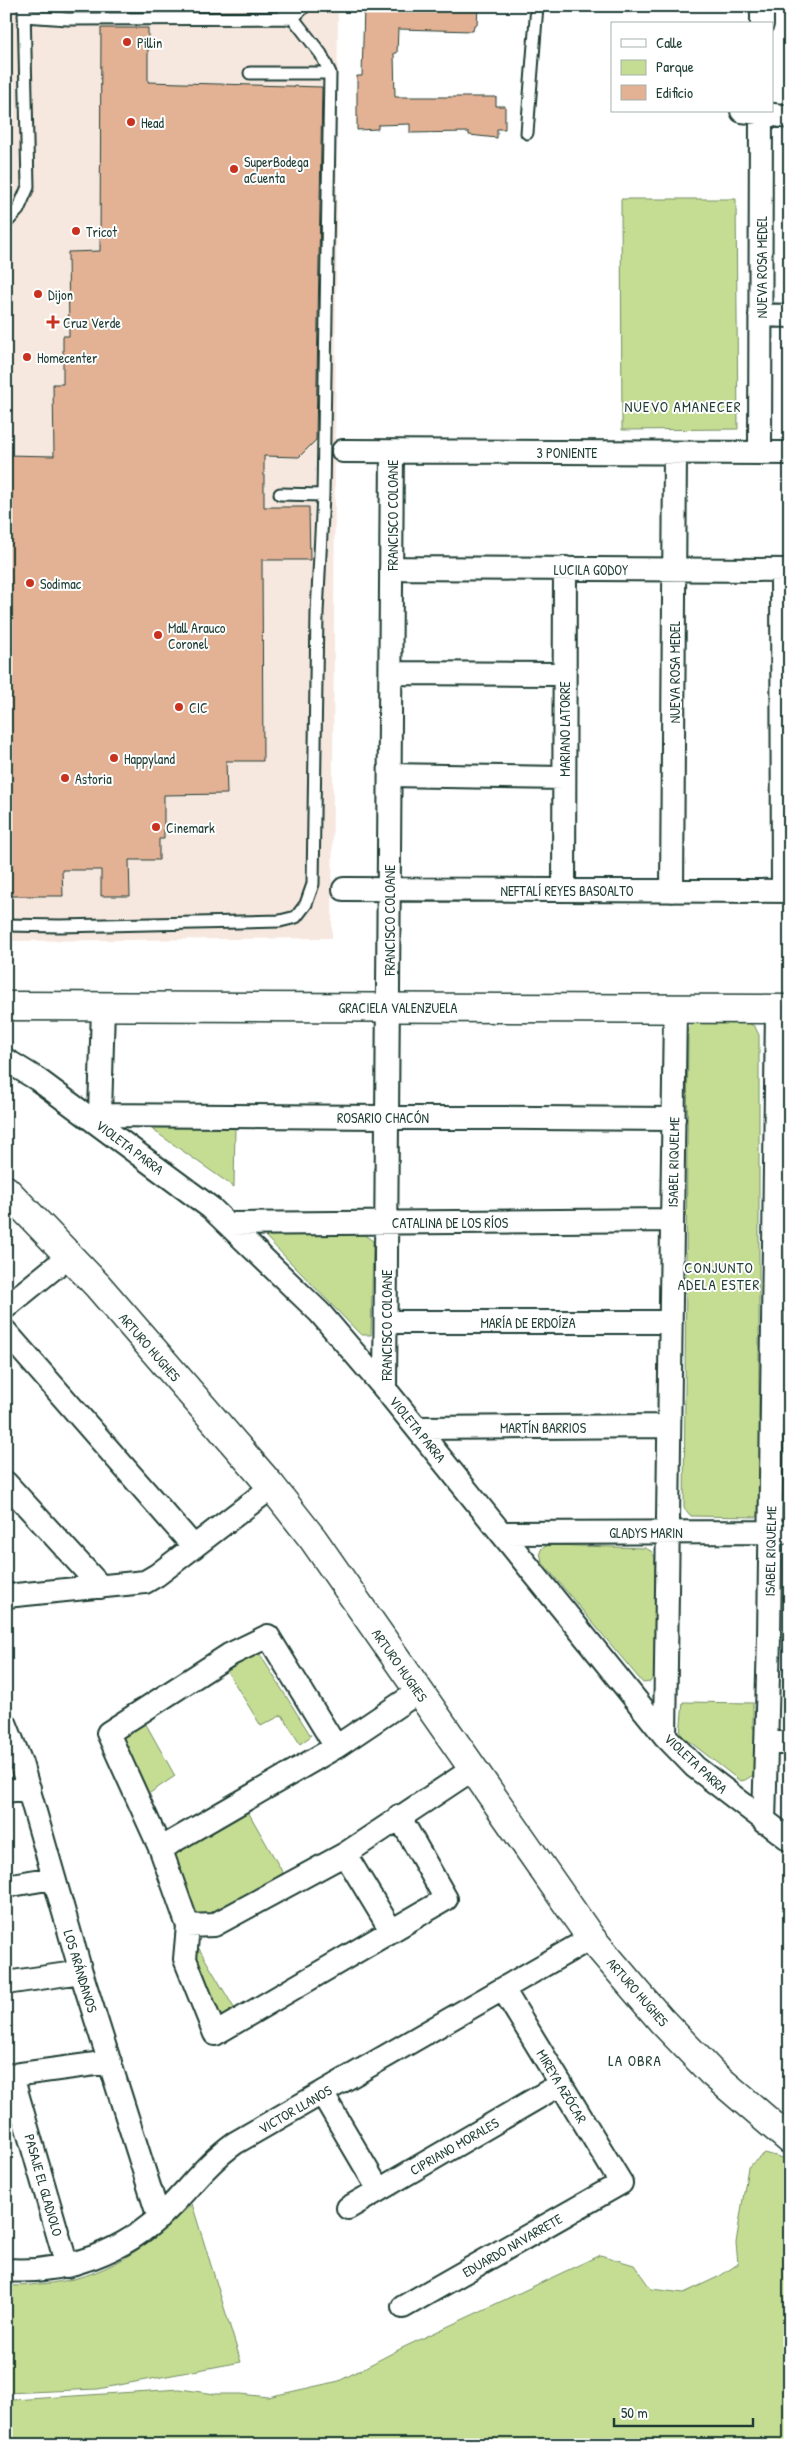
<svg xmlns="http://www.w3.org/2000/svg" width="796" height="2451" viewBox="0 0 796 2451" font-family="'Patrick Hand',sans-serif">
	<rect width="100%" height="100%" fill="#fff"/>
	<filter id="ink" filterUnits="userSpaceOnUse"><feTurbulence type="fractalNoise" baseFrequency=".02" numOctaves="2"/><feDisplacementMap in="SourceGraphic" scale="10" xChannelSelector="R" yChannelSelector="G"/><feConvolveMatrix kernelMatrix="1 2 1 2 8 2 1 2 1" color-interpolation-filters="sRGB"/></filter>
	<g filter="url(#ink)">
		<path fill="#f7e8df" d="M6,6h332l-6,932 -326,3z"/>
		<path fill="#c5dd93" stroke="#728d64" d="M621,199h115l2,230 -116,1z
			M691,1023h58l6,4 4,8v384l7,1 1,89 -10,8 -66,-1 -7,-8 4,-478z
			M143,1123l92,3 -1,61z
			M360,1232l13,9 -2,94h-10l-97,-100z
			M549,1545l96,3 6,3 4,6 -1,119 -4,6 -7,1 -101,-121 -2,-10 2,-4z
			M259,1653l52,83 -11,8 -18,-29 -21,11 -34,-55z
			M683,1702l70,1v25l4,2 -2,44 -10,6 -5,1 -60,-47z
			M143,1719l32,57 -28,19 16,31 -12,15 -38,-105z
			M247,1810l36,63 -70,48 -18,1 -27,-63 8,-9z
			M190,1947h8l42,71 -23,16z
			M765,2153l25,7v285h-207l-13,-5 -21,5h-543v-42l7,-3 167,-11 35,5h25l28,3 71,-16 63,-33 198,-93 34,10 17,24 33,4 36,-17 18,-12 -2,-21 12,-76z
			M192,2204l49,158 -143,27 -92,4v-108c11,2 23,0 34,-1 67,-5 105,-36 152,-80z"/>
		<path fill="#e3b295" stroke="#1f3d34" d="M364,6h114l-1,19h-3l-1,6 -75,-2 -1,24h-3l1,44h101v9h9v23h-8v9l-28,-3v-3l-59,1v-9l-32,1v4l-21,1v-54h5z
			M101,28h47v54l174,5 -6,353 -17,17 -35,-1v51h45l1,53h-48l1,201h-37l1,33 -63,1v44h-5v21h-30l1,36h-29v-26h-39l1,26h-57v-441l48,1 -1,-72h10v-48h6l-1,-84 32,-1z"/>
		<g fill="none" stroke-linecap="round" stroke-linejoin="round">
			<g stroke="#1f3d34" stroke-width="15">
				<path id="lane" d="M281,6l12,12 12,-12
					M24,16l44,3 225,-1 28,36 9,19 -7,422 -43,-1
					M250,73h80
					M527,133l10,-127
					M6,223l12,-13 10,-23 -4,-181
					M6,925l54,1 220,-5 16,-4 10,-13 7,-20 4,-271 6,-118"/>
			</g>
			<g stroke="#1f3d34" stroke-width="26">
				<path id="street" d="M762,24v-18
					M742,111l48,6
					M760,315l30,1
					M343,451l447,2
					M760,453l1,-342
					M391,568l399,2
					M782,570l1,321
					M391,673l173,1
					M390,775l174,3
					M344,889l446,2
					M564,890l1,-322
					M672,891l3,-438
					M6,1060l31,19 174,129 109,105 65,76 280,347 30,31 95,73
					M100,1115l3,-109
					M96,1122l4,-7 574,4
					M228,1224l444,-4
					M6,1307l64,-52
					M386,1322h285
					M6,1332l188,215
					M385,1389l7,-937
					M417,1428l252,-2
					M6,1483l95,104
					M502,1533l288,-1
					M6,1596l139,-14 12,-7 115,-88
					M418,1692l-82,55 -164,95 -11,8 27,76 26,-1 131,-71 128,-85
					M6,1725l15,38 60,209 78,246
					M665,1736l10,-727
					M767,1743h23
					M6,1791l23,-3
					M764,1822l5,-184 8,-629
					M161,1850l-53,-117 121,-78 39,-19 68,111
					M345,1854l46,76
					M6,1886l47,-8
					M188,1926l-3,33 30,75 231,-135 -47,-83
					M6,1983l75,-11
					M6,2076l104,-14
					M12,2076l55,190
					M322,2093l57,97
					M348,2208l213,-124
					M6,2270c59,4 119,-18 161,-60 23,-23 41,-48 68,-67l356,-205
					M403,2307l218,-124 -118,-194"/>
			</g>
			<g stroke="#1f3d34" stroke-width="31">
				<path id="secondary" d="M6,1006l784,3
					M6,1190l92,96 174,201 41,52 278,399 70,82 51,53 78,67"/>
			</g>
			<use href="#lane" stroke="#fff" stroke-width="11"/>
			<use href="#street" stroke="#fff" stroke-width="22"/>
			<use href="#secondary" stroke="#fff" stroke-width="28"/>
		</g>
	</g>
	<g fill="#c8321e" stroke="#fff" stroke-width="2">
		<circle cx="127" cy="42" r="5"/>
		<circle cx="131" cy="122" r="5"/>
		<circle cx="234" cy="169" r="5"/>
		<circle cx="76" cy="231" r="5"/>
		<circle cx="38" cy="294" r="5"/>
		<path d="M50.5 314.5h5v5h5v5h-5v5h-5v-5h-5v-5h5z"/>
		<circle cx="27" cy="357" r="5"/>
		<circle cx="30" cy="583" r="5"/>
		<circle cx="158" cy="635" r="5"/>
		<circle cx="179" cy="707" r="5"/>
		<circle cx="114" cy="758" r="5"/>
		<circle cx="65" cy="778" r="5"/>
		<circle cx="156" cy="827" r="5"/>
	</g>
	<g text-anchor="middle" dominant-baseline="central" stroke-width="4" stroke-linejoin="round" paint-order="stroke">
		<g font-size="14" fill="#1f3d34" stroke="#fff" text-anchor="start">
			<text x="137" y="42">Pillin</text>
			<text x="141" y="122">Head</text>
			<text x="244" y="161">SuperBodega<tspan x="244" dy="16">aCuenta</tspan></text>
			<text x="86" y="231">Tricot</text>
			<text x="48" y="294">Dijon</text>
			<text x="63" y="322">Cruz Verde</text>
			<text x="37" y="357">Homecenter</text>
			<text x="40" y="583">Sodimac</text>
			<text x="168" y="627">Mall Arauco<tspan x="168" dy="16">Coronel</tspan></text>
			<text x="189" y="707">CIC</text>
			<text x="124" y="758">Happyland</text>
			<text x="75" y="778">Astoria</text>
			<text x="166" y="827">Cinemark</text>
		</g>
		<g font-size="14" fill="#1f3d34" stroke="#fff">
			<text transform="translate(761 267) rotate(-90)">NUEVA ROSA MEDEL</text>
			<text x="567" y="452">3 PONIENTE</text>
			<text transform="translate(392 515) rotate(-90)">FRANCISCO COLOANE</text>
			<text x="591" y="569">LUCILA GODOY</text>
			<text transform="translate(674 672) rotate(-90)">NUEVA ROSA MEDEL</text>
			<text transform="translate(564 729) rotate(-90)">MARIANO LATORRE</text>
			<text x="567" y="890">NEFTALÍ REYES BASOALTO</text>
			<text transform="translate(389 920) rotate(-90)">FRANCISCO COLOANE</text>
			<text x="398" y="1007">GRACIELA VALENZUELA</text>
			<text x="383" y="1117">ROSARIO CHACÓN</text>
			<text transform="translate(130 1147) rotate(37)">VIOLETA PARRA</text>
			<text transform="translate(673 1162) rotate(-89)">ISABEL RIQUELME</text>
			<text x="450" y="1222">CATALINA DE LOS RÍOS</text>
			<text x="528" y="1322">MARÍA DE ERDOÍZA</text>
			<text transform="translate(386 1325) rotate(-90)">FRANCISCO COLOANE</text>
			<text transform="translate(150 1347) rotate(49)">ARTURO HUGHES</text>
			<text x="543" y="1427">MARTÍN BARRIOS</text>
			<text transform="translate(418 1429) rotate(51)">VIOLETA PARRA</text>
			<text x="646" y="1532">GLADYS MARIN</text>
			<text transform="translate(770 1551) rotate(-89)">ISABEL RIQUELME</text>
			<text transform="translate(400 1665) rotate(55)">ARTURO HUGHES</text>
			<text transform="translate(696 1763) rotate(43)">VIOLETA PARRA</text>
			<text transform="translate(81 1971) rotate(73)">LOS ARÁNDANOS</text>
			<text transform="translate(638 1992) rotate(49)">ARTURO HUGHES</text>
			<text transform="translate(562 2086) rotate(59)">MIREYA AZÓCAR</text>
			<text transform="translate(295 2109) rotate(-30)">VICTOR LLANOS</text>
			<text transform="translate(454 2146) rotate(-30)">CIPRIANO MORALES</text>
			<text transform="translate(44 2185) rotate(74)">PASAJE EL GLADIOLO</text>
			<text transform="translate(512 2245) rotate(-30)">EDUARDO NAVARRETE</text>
		</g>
		<g font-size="15" letter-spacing="1" fill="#1f3d34" stroke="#fff">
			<text x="683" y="406">NUEVO AMANECER</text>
			<text x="719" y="1267">CONJUNTO<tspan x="719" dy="17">ADELA ESTER</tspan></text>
			<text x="635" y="2060">LA OBRA</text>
		</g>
	</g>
	<rect width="796" height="2451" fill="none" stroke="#fff" stroke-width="25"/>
	<rect x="12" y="12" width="771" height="2426" fill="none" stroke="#1f3d34" stroke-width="2" filter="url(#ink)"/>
	<rect x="611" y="22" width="162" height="90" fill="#ffffff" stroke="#a5b1ae"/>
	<rect x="621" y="39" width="25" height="8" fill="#ffffff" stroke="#a5b1ae"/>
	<text x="656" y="48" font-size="15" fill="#1f3d34">Calle</text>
	<rect x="621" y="60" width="25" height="15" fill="#c5dd93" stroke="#a5b1ae"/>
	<text x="656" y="72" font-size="15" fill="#1f3d34">Parque</text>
	<rect x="621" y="85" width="25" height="15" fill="#e3b295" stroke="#a5b1ae"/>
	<text x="656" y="98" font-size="15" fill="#1f3d34">Edificio</text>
	<path d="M614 2418v8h139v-8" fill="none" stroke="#1f3d34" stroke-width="2.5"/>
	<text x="621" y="2418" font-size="15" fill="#1f3d34" stroke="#ffffff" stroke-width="4" paint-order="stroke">50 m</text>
</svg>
